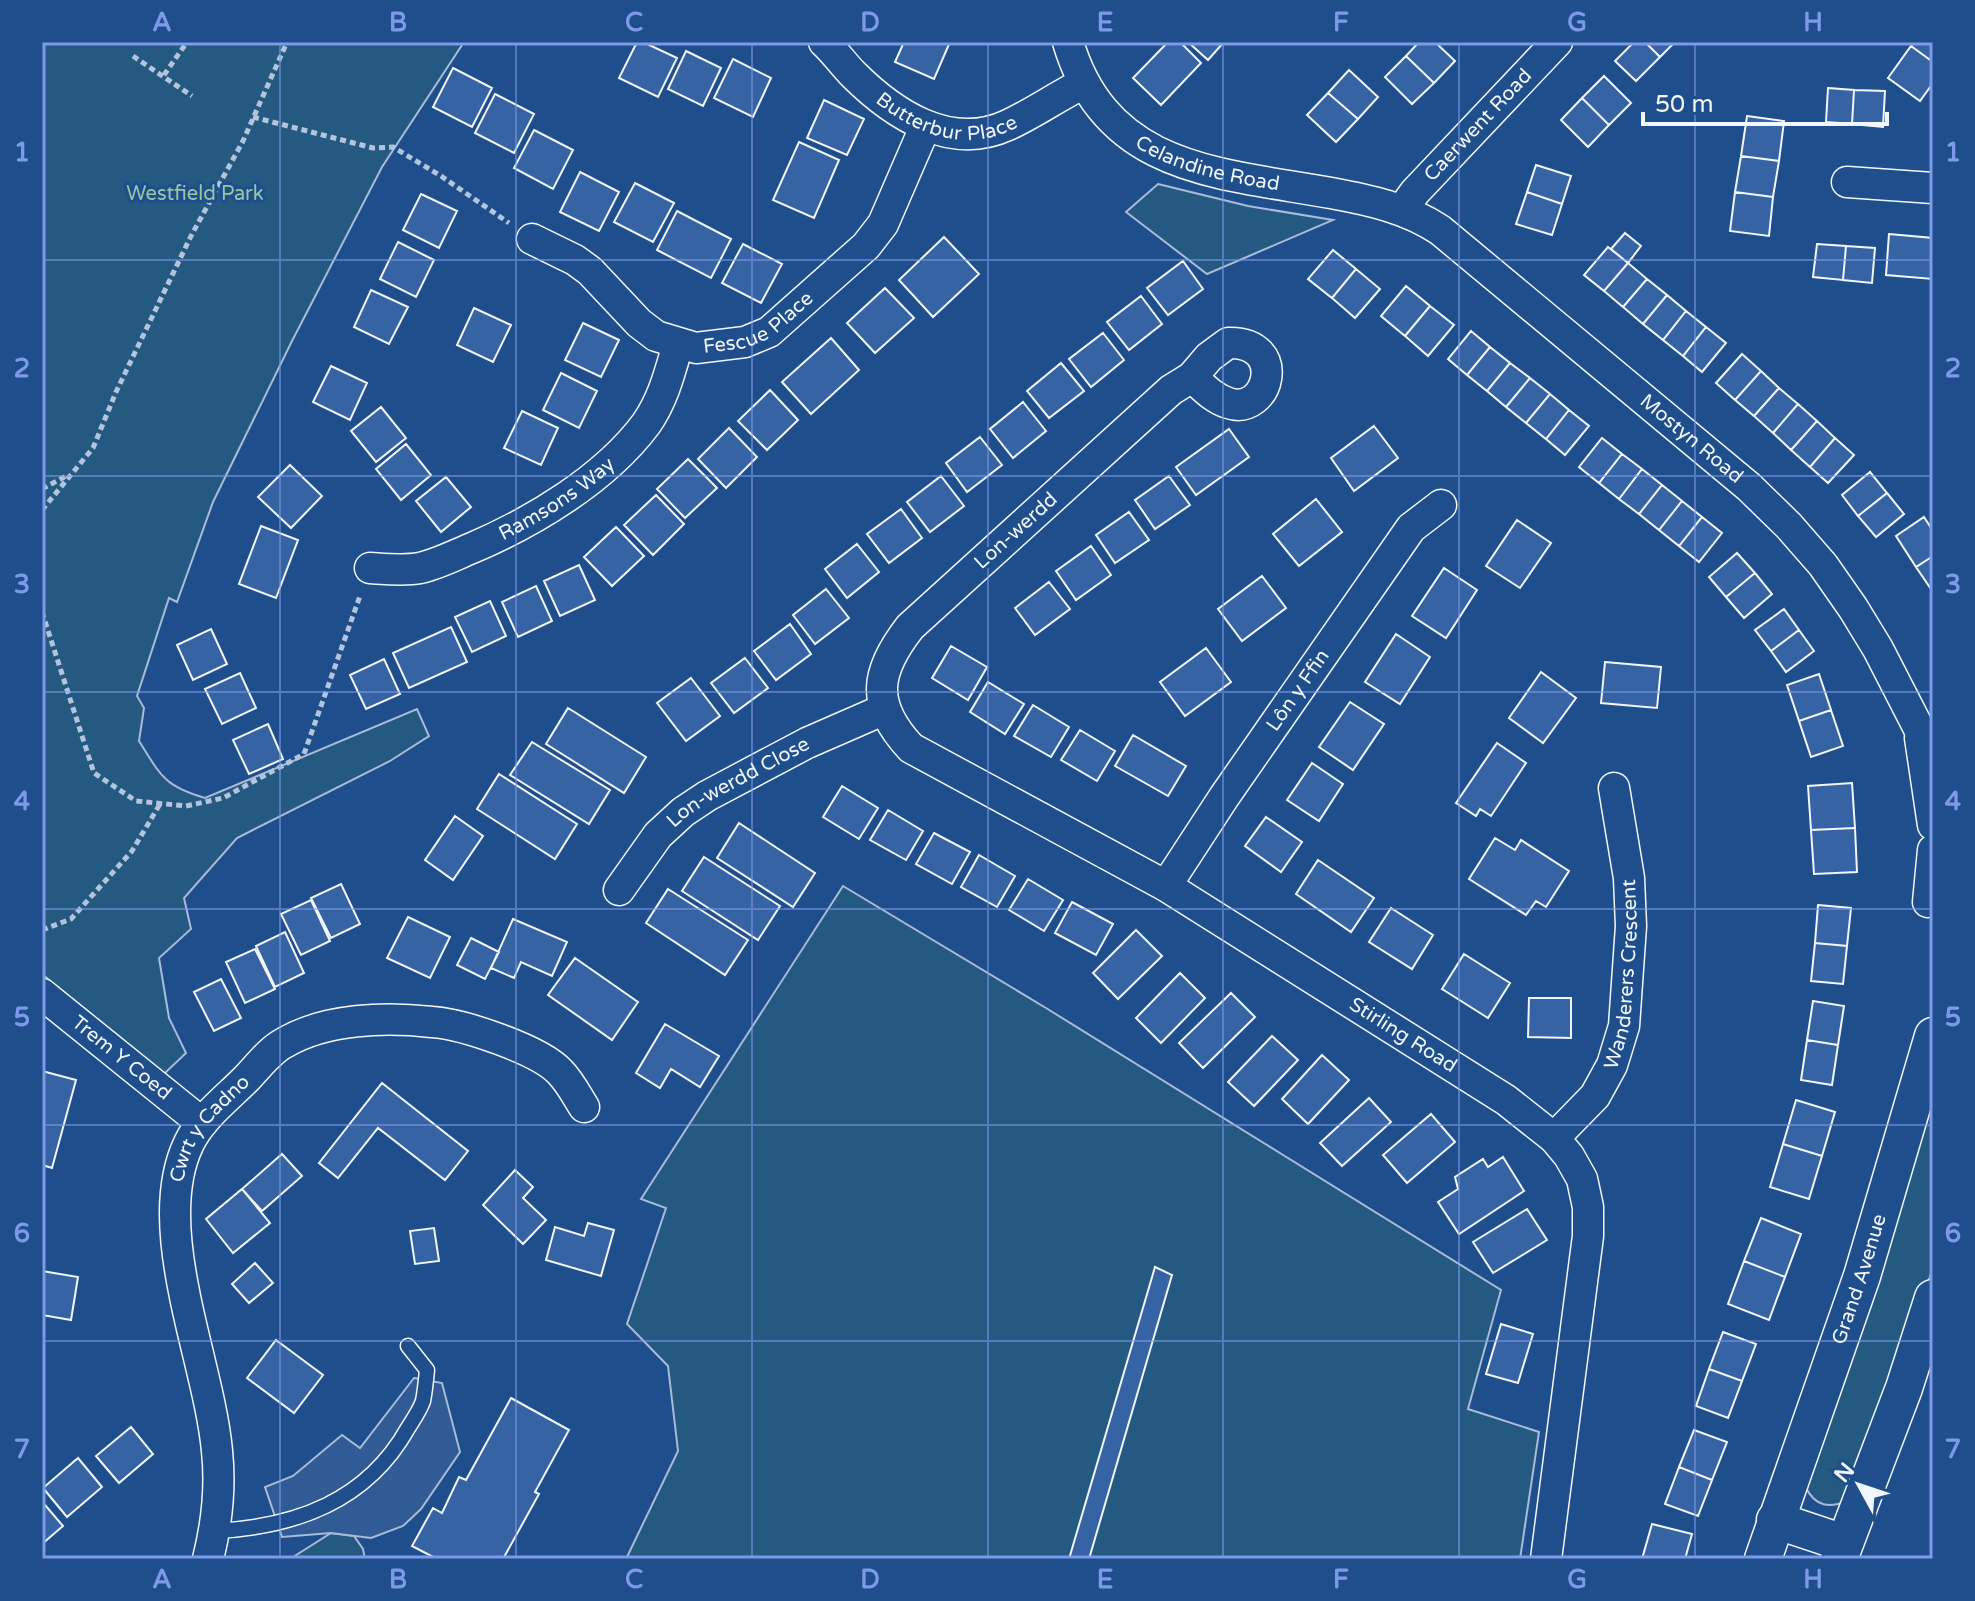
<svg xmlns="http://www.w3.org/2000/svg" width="1975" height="1601" viewBox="0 0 1975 1601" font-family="'Varela Round',sans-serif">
	<rect width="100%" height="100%" fill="#1f4e8c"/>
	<path fill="#245a82" stroke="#a8bbd7" stroke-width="2" d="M42,42h422l-82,125 -90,174 -79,161 -36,100 -8,-4 -32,98 7,12 -5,33c22,35 25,45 66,57l212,-89 12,27 -39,25 -153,77 -53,60 7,31 -32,29 10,60 17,35 -22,21 -122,-100z
		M1158,184l90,22 85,14 -126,54 -81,-62z
		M843,886l203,122 455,282 -33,119 71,23 -19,127h-894l52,-108 -10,-85 -41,-42 39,-116 -25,-9z
		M1933,1079v188l-26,82 -59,152c-19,7 -32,6 -42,-13z
		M331,1533l23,3 9,13 2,10h-75z"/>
	<path fill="#305b95" stroke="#a8bbd7" stroke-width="2" d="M414,1378l28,5 18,69 -39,57 -18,17 -32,12 -40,-5 -49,4 -17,-50 28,-11 49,-41 18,13z"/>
	<path fill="#3563a3" stroke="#f2f6ff" stroke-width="2" d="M637,42h6l34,16 -19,39 -39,-19z
		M904,42h46l-16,37 -39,-17z
		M1168,42h12l21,21 -40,42 -28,-27z
		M1188,42h36l-16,18z
		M1419,42h16l20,19 -21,22 -28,-27z
		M1634,42h11l15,15 -24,24 -21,-20z
		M1645,42h30l-15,15z
		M1914,42h19v20l-22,-16z
		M1911,46l22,16v21l-13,18 -32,-23z
		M686,51l35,17 -18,38 -35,-17z
		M1406,56l28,27 -22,21 -27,-27z
		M733,59l38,19 -18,39 -39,-19z
		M453,68l39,20 -20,39 -39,-20z
		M1349,70l29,27 -20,22 -30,-26z
		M1604,76l27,27 -22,22 -27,-27z
		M1828,88l26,2 -2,34 -26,-2z
		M1854,90l31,1 -2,36 -31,-3z
		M1328,93l30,26 -22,23 -29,-27z
		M495,94l39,20 -20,39 -39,-20z
		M1582,98l27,27 -21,22 -27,-27z
		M824,100l40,19 -17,36 -40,-17z
		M1747,116l37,5 -5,40 -38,-5z
		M534,130l39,20 -20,39 -39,-21z
		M799,142l40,18 -25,58 -41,-18z
		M1741,156l38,5 -6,36 -38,-5z
		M1536,165l35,11 -9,28 -35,-12z
		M580,172l39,20 -20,39 -39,-19z
		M635,183l39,20 -21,39 -39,-20z
		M1527,192l35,12 -10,31 -36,-11z
		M1735,192l38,5 -4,39 -39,-5z
		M421,194l36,17 -18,37 -36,-18z
		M677,211l54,28 -20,39 -54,-28z
		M1625,233l16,13 -13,17 -17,-14z
		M1889,234l44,4v41l-47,-4z
		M944,237l35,37 -46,43 -34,-37z
		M398,242l36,18 -18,37 -36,-18z
		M743,244l39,20 -21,39 -39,-20z
		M1817,244l29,2 -3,34 -30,-3z
		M1846,246l29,2 -3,35 -29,-3z
		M1608,247l20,16 -24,28 -20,-16z
		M1333,250l23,19 -24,29 -24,-19z
		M1183,261l20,28 -35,26 -21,-27z
		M1628,263l19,16 -24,28 -19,-16z
		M1356,269l24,20 -25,29 -23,-20z
		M1647,279l20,16 -24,29 -20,-17z
		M1406,286l24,20 -25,30 -24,-20z
		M885,288l29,30 -39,35 -28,-30z
		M371,290l37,17 -19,37 -35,-17z
		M1667,295l19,16 -23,29 -20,-16z
		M1141,296l21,28 -33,26 -22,-28z
		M1430,306l24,19 -26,31 -23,-20z
		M474,308l37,17 -18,37 -36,-17z
		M1686,311l20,16 -23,29 -20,-16z
		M583,323l36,17 -18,37 -36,-17z
		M1706,327l20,16 -24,29 -19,-16z
		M1471,331l19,16 -23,28 -19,-16z
		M1103,333l21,27 -33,27 -22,-28z
		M831,338l28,32 -48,44 -29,-32z
		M1490,347l20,16 -23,28 -20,-16z
		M1742,354l19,17 -26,29 -19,-17z
		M1061,363l23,28 -35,27 -22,-27z
		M1510,363l20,15 -24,29 -19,-16z
		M331,366l36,17 -17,37 -37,-18z
		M1761,371l18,17 -25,28 -19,-16z
		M561,373l36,18 -18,37 -36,-18z
		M1530,378l20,16 -24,29 -20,-16z
		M1779,388l19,16 -25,29 -19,-17z
		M770,390l28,30 -31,30 -29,-29z
		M1550,394l19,16 -23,29 -20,-16z
		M1023,402l23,29 -33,27 -23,-29z
		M1798,404l19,17 -26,29 -18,-17z
		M381,407l25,31 -30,24 -25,-31z
		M1569,410l20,16 -24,29 -19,-16z
		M522,411l36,17 -17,37 -37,-17z
		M1817,421l18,17 -25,29 -19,-17z
		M1374,426l24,32 -44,33 -23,-33z
		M729,428l28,29 -31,31 -28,-29z
		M1229,429l20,28 -53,38 -20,-28z
		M980,437l22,28 -35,27 -21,-29z
		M1602,438l20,16 -23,29 -20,-16z
		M1835,438l19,17 -26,28 -18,-16z
		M406,444l25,31 -30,25 -25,-31z
		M1622,454l20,15 -23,30 -20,-16z
		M688,459l29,29 -32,30 -28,-29z
		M290,465l32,31 -31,32 -33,-31z
		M1642,469l20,16 -23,29 -20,-15z
		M1870,472l17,21 -29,23 -16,-21z
		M941,476l23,30 -34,26 -23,-30z
		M1169,476l21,29 -35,24 -20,-29z
		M446,477l25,30 -30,25 -25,-31z
		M1662,485l20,16 -23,29 -20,-16z
		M1887,493l17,21 -28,23 -18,-21z
		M656,495l28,29 -31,31 -29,-30z
		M1316,499l26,33 -43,34 -26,-32z
		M1682,501l20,16 -23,29 -20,-16z
		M901,509l21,29 -33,25 -22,-29z
		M1129,512l20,28 -34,23 -19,-28z
		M1702,517l20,16 -23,29 -20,-16z
		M1924,517l9,14v25l-17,11 -20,-31z
		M1517,520l34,23 -31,45 -34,-22z
		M261,526l37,14 -22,58 -37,-14z
		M616,527l28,29 -32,30 -28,-29z
		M857,544l22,28 -32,26 -22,-29z
		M1091,546l20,29 -35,25 -20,-29z
		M1737,553l18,20 -29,24 -17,-20z
		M1933,556v36l-17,-25z
		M579,565l16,35 -35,16 -16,-35z
		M1444,568l33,22 -31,48 -34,-22z
		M1755,573l17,21 -28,24 -18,-21z
		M1262,576l24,32 -44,33 -24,-32z
		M1049,582l21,27 -35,26 -20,-27z
		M536,586l16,35 -34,16 -16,-35z
		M826,589l23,29 -34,26 -22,-29z
		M490,601l16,35 -34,16 -17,-35z
		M1784,609l15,21 -28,21 -16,-21z
		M790,624l21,30 -35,26 -22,-29z
		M451,627l16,35 -58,26 -16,-35z
		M211,629l16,35 -34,16 -16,-35z
		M1799,630l15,21 -28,21 -15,-21z
		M1396,634l34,23 -30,47 -35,-22z
		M951,646l36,21 -19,33 -36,-22z
		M1206,648l25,34 -46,34 -25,-34z
		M745,658l23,30 -34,25 -23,-30z
		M384,659l16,35 -34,15 -16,-34z
		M1605,662l56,5 -4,41 -56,-5z
		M1541,672l35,26 -33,45 -34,-25z
		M240,673l16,35 -34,16 -17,-35z
		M1819,674l12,36 -32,11 -12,-36z
		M691,678l29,38 -34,25 -29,-38z
		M988,682l36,22 -19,30 -35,-22z
		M1350,702l34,22 -31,46 -34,-23z
		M1033,705l36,22 -18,30 -37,-21z
		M568,708l78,49 -22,36 -78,-49z
		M1831,710l12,36 -32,11 -12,-36z
		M268,724l15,35 -34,15 -16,-34z
		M1080,730l35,21 -18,30 -36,-21z
		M1133,735l53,31 -18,30 -53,-30z
		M532,742l78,48 -21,34 -79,-49z
		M1497,743l29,20 -35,53 -11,-7 -4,7 -20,-13z
		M1312,763l31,21 -24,37 -32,-21z
		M499,774l78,50 -22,35 -78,-50z
		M1852,783l3,45 -44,2 -3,-44z
		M842,786l36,22 -19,31 -36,-22z
		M888,810l35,21 -17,29 -36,-20z
		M455,816l28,20 -30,44 -28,-20z
		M1266,817l36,25 -21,30 -36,-26z
		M739,823l76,50 -22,34 -76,-49z
		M1855,828l2,44 -43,2 -3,-44z
		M934,833l36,19 -18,32 -36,-20z
		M1495,838l20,12 6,-10 48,31 -23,36 -10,-6 -10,14 -57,-36z
		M979,855l36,21 -18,31 -36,-20z
		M704,857l76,49 -22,34 -76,-49z
		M1318,860l56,38 -23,34 -55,-38z
		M1028,879l35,21 -19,31 -35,-21z
		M341,884l19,40 -29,14 -20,-40z
		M668,889l80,51 -23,35 -79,-52z
		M311,900l19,41 -29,14 -20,-41z
		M1072,902l41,22 -17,31 -41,-22z
		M1818,905l33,3 -4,38 -32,-3z
		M1391,908l42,27 -21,34 -43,-27z
		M408,917l42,20 -20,41 -43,-20z
		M513,919l54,23 -15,34 -31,-14 -7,16 -23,-10z
		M1136,930l26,26 -44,43 -25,-26z
		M285,932l19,41 -29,14 -19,-41z
		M471,938l28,14 -14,27 -28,-14z
		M1815,943l32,3 -4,38 -32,-3z
		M255,949l20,40 -30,14 -19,-41z
		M1464,954l46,29 -22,35 -46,-29z
		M575,958l63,44 -26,38 -64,-45z
		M1180,973l25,25 -44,45 -25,-25z
		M221,979l20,39 -27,13 -20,-39z
		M1231,993l24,24 -52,51 -24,-25z
		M1529,998h42v40l-43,-1z
		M1813,1001l31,5 -6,39 -31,-5z
		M665,1024l54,32 -19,31 -29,-18 -11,19 -24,-15z
		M1272,1036l26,24 -44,46 -26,-24z
		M1807,1040l31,5 -6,40 -31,-5z
		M1322,1055l27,25 -41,44 -26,-25z
		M42,1071l34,9 -24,88 -10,-3z
		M382,1083l86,68 -23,29 -67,-52 -40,50 -19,-15z
		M1369,1098l22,24 -49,44 -22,-23z
		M1796,1100l39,12 -13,44 -39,-12z
		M1431,1114l24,28 -48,41 -24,-28z
		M1783,1144l39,12 -13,43 -39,-12z
		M282,1154l20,22 -40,35 -20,-22z
		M1503,1157l21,34 -65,43 -21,-32 20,-13 -3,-12 28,-18 5,8z
		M515,1170l18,17 -10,11 23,22 -23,24 -40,-39z
		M242,1189l28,34 -37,30 -27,-34z
		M1527,1209l20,31 -54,33 -20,-31z
		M1761,1218l40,16 -16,43 -41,-16z
		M588,1223l26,7 -13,46 -55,-16 9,-33 29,9z
		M434,1228l5,33 -24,3 -5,-33z
		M1744,1261l41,16 -16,43 -41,-16z
		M255,1263l18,20 -24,20 -17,-19z
		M1155,1267l17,8 -83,284h-20z
		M42,1271l36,6 -7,43 -29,-5z
		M1501,1324l32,10 -15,49 -32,-9z
		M1723,1332l33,12 -14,37 -33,-12z
		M276,1340l47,35 -29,38 -47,-35z
		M1709,1369l33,12 -14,37 -32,-12z
		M511,1398l58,32 -34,62 4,2 -36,65h-66l-25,-13 21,-38 9,5 17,-36 7,3z
		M131,1427l22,27 -34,29 -23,-27z
		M1694,1430l33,12 -15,38 -33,-13z
		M78,1458l24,29 -35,30 -24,-29z
		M1679,1467l33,13 -14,36 -33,-12z
		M45,1505l18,21 -21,18v-37z
		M1652,1524l40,10 -7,25h-43z"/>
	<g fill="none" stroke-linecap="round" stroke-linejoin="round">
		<g stroke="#f2f6ff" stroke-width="17">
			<path id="service" d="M215,1531c81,-4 152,-30 193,-103 5,-8 12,-18 15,-27 2,-10 3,-21 4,-31l-19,-24"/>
		</g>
		<g stroke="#f2f6ff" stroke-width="33">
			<g id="minor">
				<path id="s1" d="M824,42c11,10 19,22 29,32 40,40 97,78 155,51 26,-12 50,-29 76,-42"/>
				<path id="s2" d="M1068,42c38,129 151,131 263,151 38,7 76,15 109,37l309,257 40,39 34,39 30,43 25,41 55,107"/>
				<path d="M1847,182l86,6"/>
				<path id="s3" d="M1402,210l13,-18 142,-150"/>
				<path id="s4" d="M532,239l43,21 15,11 49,52 17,13 40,12 49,-6 24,-10 97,-86 17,-22 42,-97"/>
				<path d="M1228,343c61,-2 41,74 0,60 -15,-5 -25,-16 -36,-26l17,-20z"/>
				<path id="s5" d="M1192,377l-21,13 -261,237c-35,45 -40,77 1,121l255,138 340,214 48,38 15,18 13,23 6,28v29l-42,323"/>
				<path id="s6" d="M370,568c16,1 34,3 50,0 18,-4 35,-13 52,-20 61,-26 133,-69 174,-124 17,-24 24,-52 32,-80"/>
				<path d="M1920,738l13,87"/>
				<path id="s7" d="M1166,886l58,-89 187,-269 30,-23"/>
				<path id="s8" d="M619,890l39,-55 25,-23 24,-16 100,-53 78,-34"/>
				<path d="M1928,902l5,-52"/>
				<path id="s9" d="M42,994l160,129"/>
				<path id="s10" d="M1554,1138l41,-42 17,-31 12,-39 7,-100 -2,-48 -15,-90"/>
				<path id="s11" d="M208,1559c9,-36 13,-70 9,-108 -8,-90 -69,-224 -28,-308 12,-25 37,-44 56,-63 12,-12 24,-29 39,-37 42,-25 102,-26 148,-21 31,2 108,28 128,50 10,10 17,24 24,35"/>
			</g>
		</g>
		<g stroke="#f2f6ff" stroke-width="39">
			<g id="tertiary">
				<path d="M1775,1520l69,23"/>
				<path id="s12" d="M1763,1559l99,-283 71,-240"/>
				<path d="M1839,1559l65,-171 29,-90"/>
			</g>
		</g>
		<path stroke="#b3c4dc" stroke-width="5" stroke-dasharray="6 4" stroke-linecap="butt" d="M42,44l2,-2
			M133,56l59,40
			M164,75l23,-33
			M253,117l120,31 20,-1 48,29 68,47
			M42,489l26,-14
			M42,510l51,-62 23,-56 75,-156 52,-95 44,-99
			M42,612l52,161 42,28 50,5 37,-8 81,-44 56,-158
			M42,930l29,-11 61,-68 28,-47"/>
		<use href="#service" stroke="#1f4e8c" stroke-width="14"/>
		<use href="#minor" stroke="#1f4e8c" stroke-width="30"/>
		<use href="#tertiary" stroke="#1f4e8c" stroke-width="36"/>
	</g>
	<path fill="none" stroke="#7d9aea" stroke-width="2" stroke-opacity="0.55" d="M280,42v1517M516,42v1517M752,42v1517M988,42v1517M1223,42v1517M1459,42v1517M1695,42v1517M42,260h1891M42,476h1891M42,692h1891M42,909h1891M42,1125h1891M42,1341h1891"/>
	<g text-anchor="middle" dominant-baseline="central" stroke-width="6" stroke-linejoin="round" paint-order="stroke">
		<g font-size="20" fill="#f2f6ff" stroke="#1f4e8c">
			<text stroke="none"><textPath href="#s1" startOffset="152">Butterbur Place</textPath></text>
			<text stroke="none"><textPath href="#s3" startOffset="114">Caerwent Road</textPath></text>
			<text stroke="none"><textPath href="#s2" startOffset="198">Celandine Road</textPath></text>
			<text stroke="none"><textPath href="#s4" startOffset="270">Fescue Place</textPath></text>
			<text stroke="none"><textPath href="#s2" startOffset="768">Mostyn Road</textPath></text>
			<text stroke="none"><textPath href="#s6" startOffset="204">Ramsons Way</textPath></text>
			<text transform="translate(1016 531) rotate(-42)">Lon-werdd</text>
			<text stroke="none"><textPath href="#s7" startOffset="236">Lôn y Ffin</textPath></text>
			<text stroke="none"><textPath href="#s8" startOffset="164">Lon-werdd Close</textPath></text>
			<text stroke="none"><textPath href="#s10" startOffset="186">Wanderers Crescent</textPath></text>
			<text stroke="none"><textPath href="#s5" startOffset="1084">Stirling Road</textPath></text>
			<text stroke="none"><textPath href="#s9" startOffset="102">Trem Y Coed</textPath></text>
			<text stroke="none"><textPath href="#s11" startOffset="446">Cwrt y Cadno</textPath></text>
			<text stroke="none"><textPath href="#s12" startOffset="296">Grand Avenue</textPath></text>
		</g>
		<g font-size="20" fill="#97c8a6" stroke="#1f4e8c">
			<text x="195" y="194">Westfield Park</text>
		</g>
	</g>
	<rect width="1975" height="1601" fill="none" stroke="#1f4e8c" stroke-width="88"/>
	<g transform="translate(1859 1485) rotate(310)" stroke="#1f4e8c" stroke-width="6" paint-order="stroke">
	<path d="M0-6L14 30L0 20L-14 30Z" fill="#f2f6ff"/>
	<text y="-12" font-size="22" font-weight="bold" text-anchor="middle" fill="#f2f6ff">N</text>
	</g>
	<path d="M1643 112v12h244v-12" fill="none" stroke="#f2f6ff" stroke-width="4"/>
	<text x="1655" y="112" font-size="24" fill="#f2f6ff" stroke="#1f4e8c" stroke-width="6" paint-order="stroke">50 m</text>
	<rect x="44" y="44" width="1887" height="1513" fill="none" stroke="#7d9aea" stroke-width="3"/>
	<g font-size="26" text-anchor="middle" font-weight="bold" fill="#7d9aea">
		<text x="162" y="31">A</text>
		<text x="398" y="31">B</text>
		<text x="634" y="31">C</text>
		<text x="870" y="31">D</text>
		<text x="1105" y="31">E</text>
		<text x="1341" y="31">F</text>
		<text x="1577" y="31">G</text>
		<text x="1813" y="31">H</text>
		<text x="22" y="161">1</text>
		<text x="1953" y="161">1</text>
		<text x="22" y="377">2</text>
		<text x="1953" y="377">2</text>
		<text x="22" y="593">3</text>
		<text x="1953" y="593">3</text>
		<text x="22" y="810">4</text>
		<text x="1953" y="810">4</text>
		<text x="22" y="1026">5</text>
		<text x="1953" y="1026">5</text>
		<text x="22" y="1242">6</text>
		<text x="1953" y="1242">6</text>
		<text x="22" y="1458">7</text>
		<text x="1953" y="1458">7</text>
		<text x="162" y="1588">A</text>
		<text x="398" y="1588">B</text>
		<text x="634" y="1588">C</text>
		<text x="870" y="1588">D</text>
		<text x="1105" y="1588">E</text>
		<text x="1341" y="1588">F</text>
		<text x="1577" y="1588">G</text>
		<text x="1813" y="1588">H</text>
	</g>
</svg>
